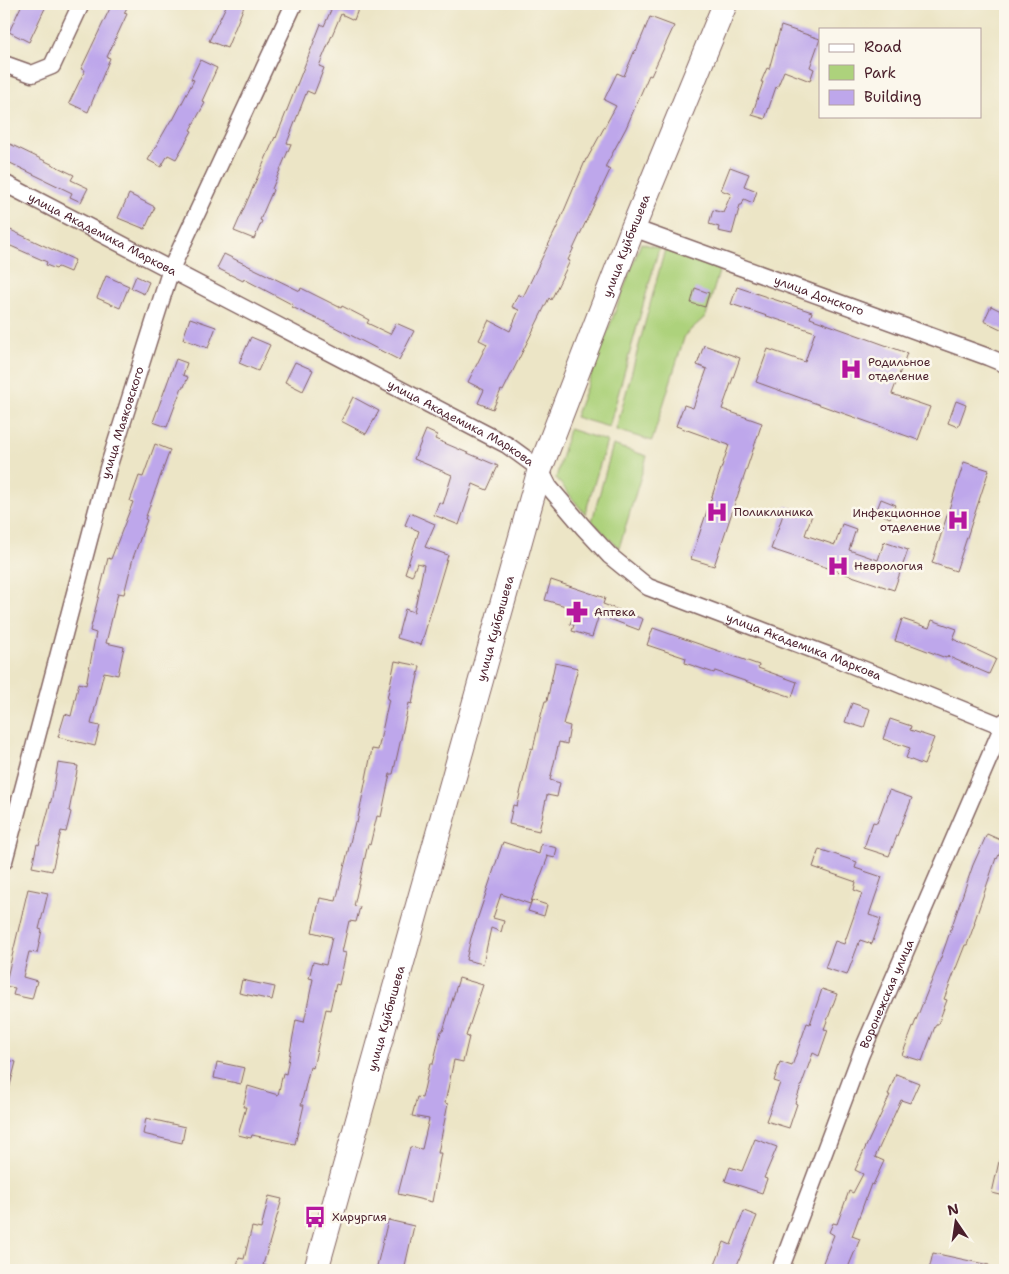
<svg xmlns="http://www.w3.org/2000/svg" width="1009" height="1274" viewBox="0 0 1009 1274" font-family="'Shantell Sans',sans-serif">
	<rect width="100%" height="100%" fill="#fbf7ec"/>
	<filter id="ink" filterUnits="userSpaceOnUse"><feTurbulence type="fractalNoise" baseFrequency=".02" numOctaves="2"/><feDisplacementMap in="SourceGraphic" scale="10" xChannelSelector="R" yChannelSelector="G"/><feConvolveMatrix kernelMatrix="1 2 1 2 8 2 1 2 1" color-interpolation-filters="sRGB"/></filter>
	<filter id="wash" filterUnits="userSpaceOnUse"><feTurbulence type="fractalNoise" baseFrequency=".0096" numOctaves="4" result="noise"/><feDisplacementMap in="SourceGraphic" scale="20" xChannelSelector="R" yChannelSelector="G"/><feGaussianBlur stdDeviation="1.12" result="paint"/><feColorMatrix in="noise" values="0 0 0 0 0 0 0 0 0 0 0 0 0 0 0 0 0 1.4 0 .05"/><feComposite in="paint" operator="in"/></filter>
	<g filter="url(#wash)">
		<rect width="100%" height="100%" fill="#ece5c6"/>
		<path fill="#add27c" stroke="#7c7854" d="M641,243l18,5 -50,179 -34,-10z
			M665,249l55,19 -14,48 -21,19 -33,106 -36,-11z
			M569,429l38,12 -22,73 -29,-36z
			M613,445l34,11 -28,92 -27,-27z"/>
		<g id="blocks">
			<path fill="#bea7eb" d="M22,4h25l-18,38 -20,-10z
				M112,4h17l-5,9 3,1 -20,43 3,1 -22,54 -19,-9 16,-33 -4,-1z
				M227,4h18l-18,44 -18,-7z
				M316,4h44l-6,16 -13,-6 -22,52 5,2 -10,26 -7,-3 -20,52 4,1 -19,45 1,1 -13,30 2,1 -8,18 -20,-8 41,-94 1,1 45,-114 3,2 7,-16z
				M650,17l24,9 -23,50 -2,-1 -23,53 -21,39 5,3 -42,90 2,1 -19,39 -2,-2 -46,93 -2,-1 -8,19 -15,-6 6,-13 -16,-8 19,-38 -8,-4 10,-20 21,11 9,-21 -7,-3 6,-13 5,3 35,-72 28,-66h1l29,-53 -12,-6 13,-27 7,3 11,-26 1,1z
				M781,26l39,13 -10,28 4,2 -4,12 -26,-10 -7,17 -1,-1 -11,32 -13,-4 11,-33h-2l6,-14 2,1z
				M200,60l17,8 -15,33 3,2 -15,27 2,1 -16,28 -8,-4 -7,12 -13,-7 23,-40h2l21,-40 -3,-1z
				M10,144l64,31 -3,5 17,8 -7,14 -11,-5 2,-4 -68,-33z
				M730,167l19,7 -5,12 13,5 -4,12 -9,-4 -2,6h-2l-8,29 -14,-3 1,-4 -10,-3 4,-14 10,3 8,-19 -10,-4z
				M129,194l26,13 -10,22 -27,-11z
				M4,227l71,33 -5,12 -12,-5 -2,2 -10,-4 1,-3 -43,-19z
				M224,254l76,37 1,-3 40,20 1,-2 27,14 -2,3 23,11 6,-11 18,8 -15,29 -80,-41v1l-27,-13 1,-2 -49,-26 -1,2 -26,-13z
				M106,276l23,10 -9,22 -23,-10z
				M136,276l13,6 -5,12 -13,-6z
				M737,287l75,25 -2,6 97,35 -15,41 38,13 -12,33 -162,-58 12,-33 37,13 10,-30 -84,-28z
				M695,288l14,5 -4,14 -14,-4z
				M991,306l14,7v18l-21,-10z
				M190,318l26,9 -8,21 -25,-9z
				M251,337l19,8 -12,26 -19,-8z
				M704,345l36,13 -18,51 40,14 -48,143 -23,-7 38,-114 -53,-19 8,-21 9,3 14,-39 -10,-4z
				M176,359l11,4 -4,12 5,2 -4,10h-2l-15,40 -14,-5z
				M295,362l18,8 -10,21 -18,-9z
				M353,397l26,14 -13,23 -25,-13z
				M956,401l10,4 -8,22 -10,-4z
				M426,430l11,5 -2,4 63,27 -11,24 -14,-6 -14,41 -25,-10 5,-13 4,2 9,-29 -38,-16z
				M155,444l15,6 -25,69 2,1 -14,38 -9,36 -6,-1 -12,50 18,4 -6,28 -14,-3 -13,52 9,2 -5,20 -37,-9 7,-23 6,2 8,-33 7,2 10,-52 -6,-2 18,-73 3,1 22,-57 -3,-1 9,-25 4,1z
				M964,462l25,8 -33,101 -24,-8z
				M881,499l15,6 -6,13 -14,-6z
				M786,506l26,9 -7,20 30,10 7,-21 14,5 -7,21 29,10 6,-18 24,8 -14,40 -123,-41z
				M410,513l25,11 -10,23 23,8 -27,90 -24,-7 8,-29 9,3 10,-47 -7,-2 -5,13 -7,-3 14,-42 -14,-6z
				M551,580l54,18 -2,6 40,15 -4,11 -40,-15 -7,22 -20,-6 2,-6 -4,-1 6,-15 -31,-9z
				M902,619l27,9 3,-8 25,9 -4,10 43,20 -7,15 -42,-18 -1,2 -37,-14v1l-14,-4z
				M653,628l106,37 -1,3 39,14 -5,15 -77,-26 -1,2 -29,-10 1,-5 -39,-13z
				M395,661l25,5 -8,38 -3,-1 -16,71h-3l-9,43 -4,-1 -7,29 -2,-1 -14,62 6,1 -4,15 -7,-1 -7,31 4,1 -7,32 -3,-1 -6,26 -4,-1 -13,59 -3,-1 -9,38h3l-9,39 -43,-9 -1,3 -13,-3 8,-28h-3l5,-21 30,9 5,-22 3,1 10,-54 8,2 9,-43 -4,-1 4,-16 13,3 6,-28 -20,-5 8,-34 16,3 19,-79 2,1 15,-74 6,1 11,-51h-2z
				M555,663l23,5 -15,56 7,2 -3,18 -8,-2 -9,38 10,3 -3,14 -10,-2 -8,36 -30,-7 4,-19 4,1 14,-58 2,1 7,-30 5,-18h2z
				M852,703l18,6 -6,19 -19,-6z
				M890,719l21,7 -1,4 24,8 -10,27 -18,-7 4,-10 -27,-9z
				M58,763l20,3 -9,45 2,1 -5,20 -5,-1 -9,40 -20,-4 5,-23 2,1 13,-48z
				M889,790l23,8 -23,58 -25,-8 9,-26 4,1z
				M987,834l18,8 -8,17 -1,-1 -22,65h1l-8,22h-2l-21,54 3,1 -9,24h-2l-14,37 -20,-6 40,-100 31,-90z
				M503,842l36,12 2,-10 16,4 -2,10 -9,-2 2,1 -18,47 -29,-10 -8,24 11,3 -3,11 -10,-4 -8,36 -17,-4 5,-22z
				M819,849l38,13 -2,6 27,9 -13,38 12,4 -9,25 -12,-4 -13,35 -22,-7 10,-27 9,3 18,-51 -8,-3 2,-8 -43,-15z
				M28,889l20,4 -9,36 3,1 -5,23 -8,-1 -6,25 14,4 -5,18 -19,-4 2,-7 -10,-2z
				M532,900l15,5 -3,11 -16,-5z
				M459,978l24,7 -17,51 3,1 -6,25 -9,-2 -9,43 3,1 -10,49h3l-9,49 -34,-8 12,-47 12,2 7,-30 -17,-3 5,-19 5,1 8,-34h3l8,-33h2z
				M242,980l33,7 -3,13 -33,-7z
				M822,989l15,5 -13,35 4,1 -9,26 -6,-3 -18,50 2,1 -8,24 -23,-7 14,-38 -6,-2 6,-19 12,4 15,-43 3,1z
				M4,1059l12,3 -8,31 -4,-1z
				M217,1062l28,6 -4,16 -27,-6z
				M896,1074l23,9 -9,20 -9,-3 -26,57 9,4 -11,24 -2,-1 -19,52 8,3 -13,31h-27l14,-35 -5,-3 4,-9 4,1 12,-33 4,2 10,-19 -8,-4 35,-75h-2z
				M146,1118l39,9 -3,16 -39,-9z
				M755,1139l22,8 -13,31 3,1 -5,14 -37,-12 5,-14 12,4z
				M1000,1157l5,1v38l-13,-3z
				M269,1196l13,3 -19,66 7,2v3h-34l3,-12 5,1 8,-32 9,2z
				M744,1211l13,5 -22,54h-22l11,-28 7,3z
				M388,1220l26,6 -10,44h-28z
				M933,1253l56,12v5h-60z"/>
		</g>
	</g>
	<g filter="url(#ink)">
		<use href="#blocks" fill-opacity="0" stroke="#836461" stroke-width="1"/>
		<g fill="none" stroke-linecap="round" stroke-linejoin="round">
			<g stroke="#836461" stroke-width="19">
				<g id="street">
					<path d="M4,64l28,10 20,-8 29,-62"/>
					<path id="s1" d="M4,183l503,262 33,24 9,18 35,41 26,28 38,31 182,69 175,71"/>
					<path id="s2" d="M633,228l355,129 17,7"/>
					<path id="s3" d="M4,861l104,-393 63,-199 123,-265"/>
					<path id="s4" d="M780,1270l81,-216 144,-333"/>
				</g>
			</g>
			<g stroke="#836461" stroke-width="26">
				<g id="secondary">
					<path id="s5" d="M316,1270l224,-801 93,-241 92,-224"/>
				</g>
			</g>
			<use href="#street" stroke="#fff" stroke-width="16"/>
			<use href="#secondary" stroke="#fff" stroke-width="24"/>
		</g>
	</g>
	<defs>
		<g id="hospital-bare" transform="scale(1.725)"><path d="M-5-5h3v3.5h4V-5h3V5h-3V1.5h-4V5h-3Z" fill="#b5179e" stroke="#fbf7ec" stroke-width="2.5" paint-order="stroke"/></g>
		<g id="pharmacy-bare" transform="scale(1.725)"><path d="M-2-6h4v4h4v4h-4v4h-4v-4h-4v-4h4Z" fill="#b5179e" stroke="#fbf7ec" stroke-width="2.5" paint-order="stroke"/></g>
		<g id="bus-bare" transform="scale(1.725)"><path d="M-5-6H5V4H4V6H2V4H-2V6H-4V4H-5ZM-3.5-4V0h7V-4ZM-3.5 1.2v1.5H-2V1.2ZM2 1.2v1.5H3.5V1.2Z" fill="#b5179e" stroke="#fbf7ec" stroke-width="2.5" paint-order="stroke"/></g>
	</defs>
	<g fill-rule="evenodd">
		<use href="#hospital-bare" x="851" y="369"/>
		<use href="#hospital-bare" x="717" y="512"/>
		<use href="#hospital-bare" x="958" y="520"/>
		<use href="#hospital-bare" x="838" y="566"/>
		<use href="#pharmacy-bare" x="577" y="612"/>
		<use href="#bus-bare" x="315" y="1217"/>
	</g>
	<g text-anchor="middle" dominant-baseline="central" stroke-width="5" stroke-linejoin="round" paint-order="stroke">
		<g font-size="12" fill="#4a1f2b" stroke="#fbf7ec">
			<text stroke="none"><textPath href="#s1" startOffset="111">улица Академика Маркова</textPath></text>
			<text stroke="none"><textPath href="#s5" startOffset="1071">улица Куйбышева</textPath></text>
			<text stroke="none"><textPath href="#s2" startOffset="198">улица Донского</textPath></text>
			<text stroke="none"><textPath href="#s3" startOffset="454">улица Маяковского</textPath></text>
			<text stroke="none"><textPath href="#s1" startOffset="516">улица Академика Маркова</textPath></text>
			<text stroke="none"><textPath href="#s5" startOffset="666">улица Куйбышева</textPath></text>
			<text stroke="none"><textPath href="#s1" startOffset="936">улица Академика Маркова</textPath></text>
			<text stroke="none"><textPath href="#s4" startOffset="296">Воронежская улица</textPath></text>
			<text stroke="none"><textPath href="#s5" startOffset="261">улица Куйбышева</textPath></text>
		</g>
		<g font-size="12" fill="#4a1f2b" stroke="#fbf7ec" text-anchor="start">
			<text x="868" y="362">Родильное<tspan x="868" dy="14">отделение</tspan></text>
			<text x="734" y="512">Поликлиника</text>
			<text x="941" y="513" text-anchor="end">Инфекционное<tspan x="941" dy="14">отделение</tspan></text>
			<text x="854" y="566">Неврология</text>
			<text x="594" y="612">Аптека</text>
			<text x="332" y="1217">Хирургия</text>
		</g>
	</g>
	<rect width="1009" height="1274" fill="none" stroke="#fbf7ec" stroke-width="20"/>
	<rect x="819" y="28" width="162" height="90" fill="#fbf7ec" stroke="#b4a19f"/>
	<rect x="829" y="44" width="25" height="8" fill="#ffffff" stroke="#b4a19f"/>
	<text x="864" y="52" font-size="15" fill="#4a1f2b">Road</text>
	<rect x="829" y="65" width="25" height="15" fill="#add27c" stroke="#b4a19f"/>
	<text x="864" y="78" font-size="15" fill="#4a1f2b">Park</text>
	<rect x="829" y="90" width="25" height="15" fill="#bea7eb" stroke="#b4a19f"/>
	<text x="864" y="102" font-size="15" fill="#4a1f2b">Building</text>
	<g transform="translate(956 1222) rotate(347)" stroke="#fbf7ec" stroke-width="4" paint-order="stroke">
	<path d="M0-4L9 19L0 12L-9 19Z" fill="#4a1f2b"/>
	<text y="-8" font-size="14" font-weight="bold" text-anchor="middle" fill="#4a1f2b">N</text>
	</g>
</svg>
